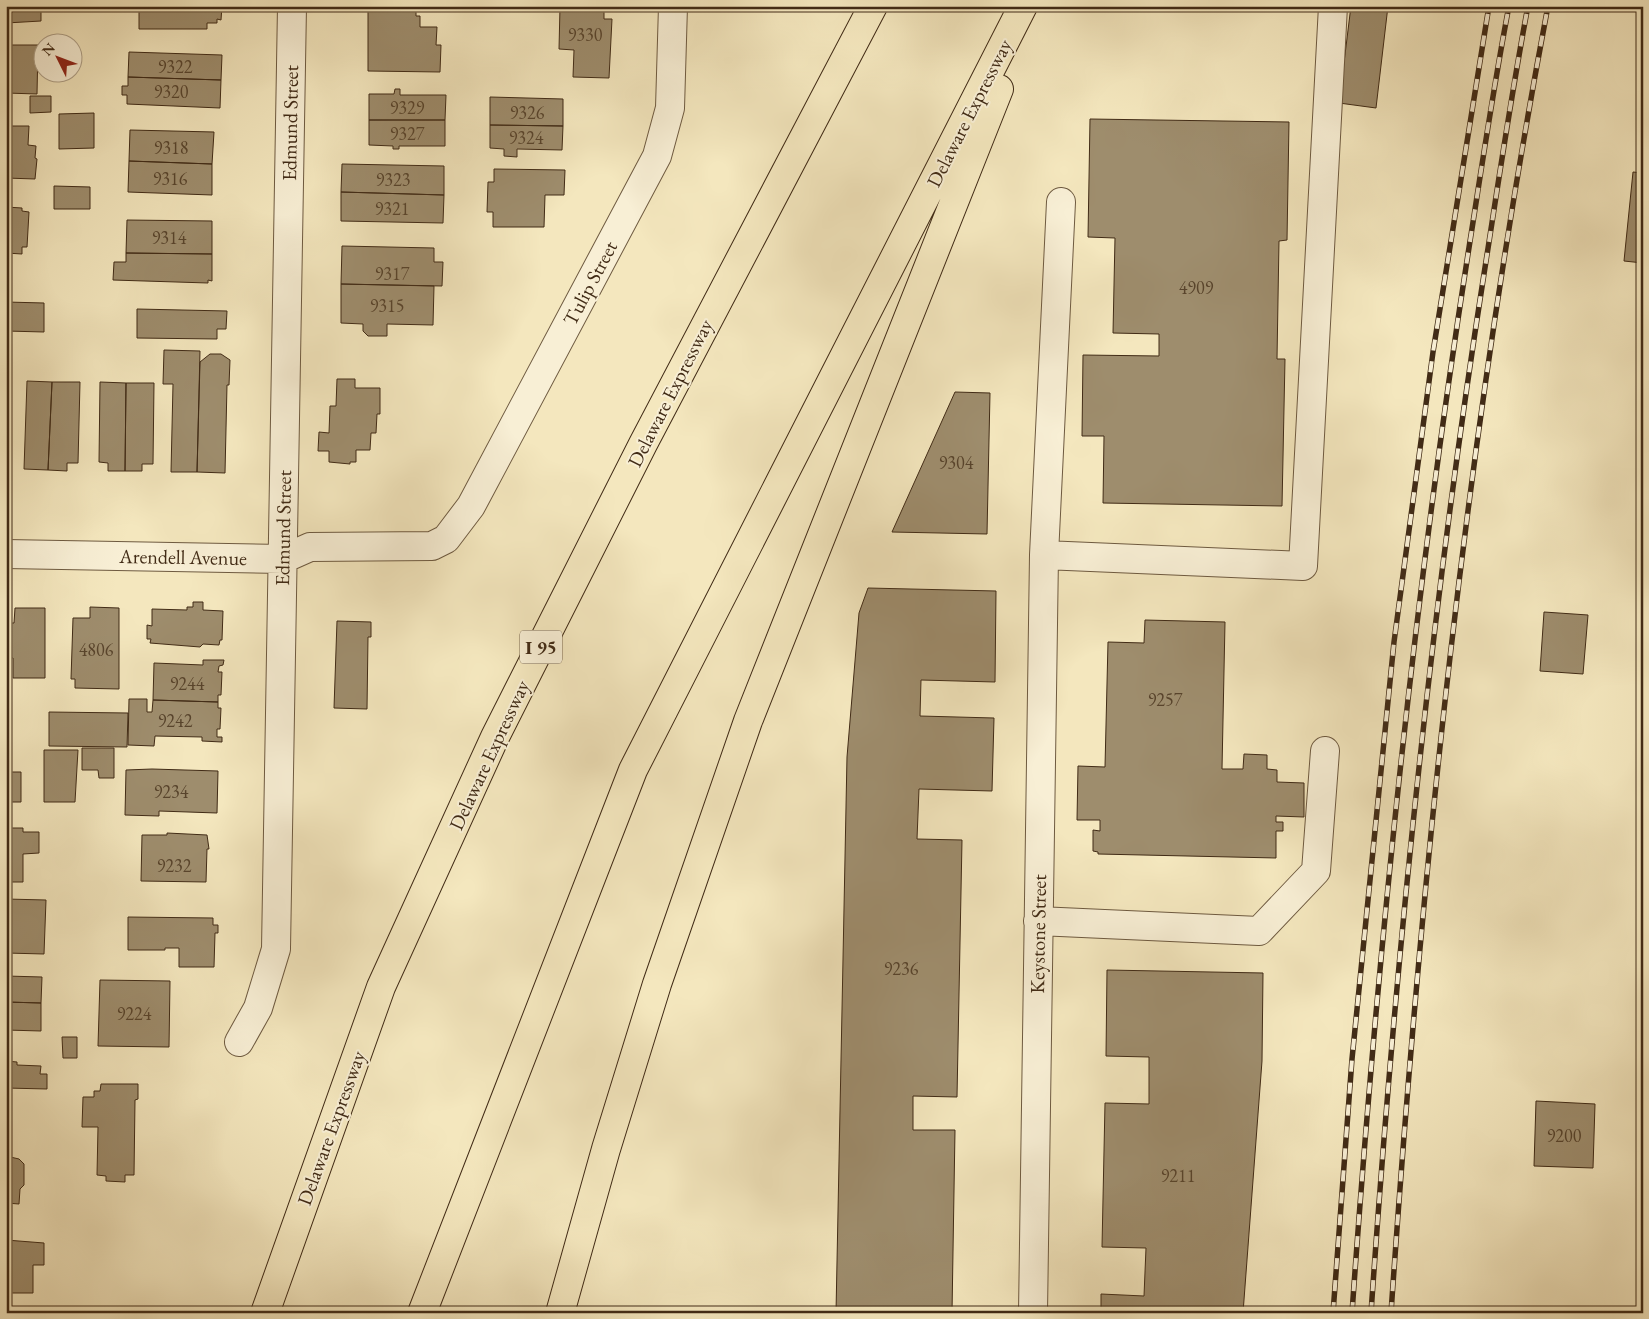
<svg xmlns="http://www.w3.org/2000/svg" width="1649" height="1319" viewBox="0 0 1649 1319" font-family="'EB Garamond',serif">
	<rect width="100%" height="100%" fill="#f4e7be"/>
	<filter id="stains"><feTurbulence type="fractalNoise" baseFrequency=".004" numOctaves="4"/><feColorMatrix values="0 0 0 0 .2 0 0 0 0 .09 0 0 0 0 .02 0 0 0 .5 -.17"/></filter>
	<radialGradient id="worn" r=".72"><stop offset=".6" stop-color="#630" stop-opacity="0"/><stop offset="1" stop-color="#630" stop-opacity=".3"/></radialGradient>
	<path fill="#9e8d6d" stroke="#412b16" d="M6,6h35v15l-35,2z
		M139,6h83l-1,14 -4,-1v4h-10v6h-68z
		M368,6h48v10h4v11h17l-1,18h5l-1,27 -72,-1z
		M604,6v13h8l-3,59 -36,-1 1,-27 -15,-1 1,-42 -12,-1z
		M1351,6h37l-12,102 -37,-5z
		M6,45h32l-1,49 -31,-1z
		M129,52l93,3 -1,25 -93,-3z
		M128,77l93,3 -1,28 -93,-4v-9h-5v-9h6z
		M395,89h5v6h46l-1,25h-76v-26h25z
		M30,96h21v16l-21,1z
		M490,97l73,2v27l-73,-1z
		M94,113v35l-35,1v-35z
		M1090,119l199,3 -2,118 -8,1 -2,118h8l-3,147 -179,-3 1,-67h-22l1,-81 76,1v-22l-46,-1 2,-95 -27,-1z
		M369,120h76v26h-46v3h-6v-3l-24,-1z
		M490,125l73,1 -1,24 -45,-1v8l-13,-1v-7l-14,-1z
		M6,126h23l-1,19 8,1 -1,12 2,1 -2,20 -29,-1z
		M130,130l84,2 -2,32 -83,-3z
		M129,161l83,3v31l-84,-3z
		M342,164l102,2v29l-103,-3z
		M494,169l71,1 -1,25h-19l-1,32h-51v-15h-6l1,-30h6z
		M1633,172l10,1v90l-19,-2z
		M54,186l36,1v22h-36z
		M341,192l103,3 -1,28 -102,-2z
		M6,207l16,1v3l7,1 -2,35h-5v7l-16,-1z
		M127,220l85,1v33l-86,-1z
		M342,246l92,2v14h9l-1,24 -101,-2z
		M126,253l86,1v27l-4,-1v3l-95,-3 1,-18h12z
		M341,284l93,2 -1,39 -46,-1v12h-19l-5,-5v-7l-22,-1z
		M6,302l38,1v29l-38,-1z
		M137,309l90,2 -1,18h-9v10l-80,-1z
		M164,350l36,1 -3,121h-26l2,-88h-10z
		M210,354h11l9,6 -1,25h-2l-2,88 -28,-1 3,-110z
		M337,379h18v9h25v26h-3l-1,19h-5l-1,17h-14v12h-6v2l-21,-2v-11h-11l1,-19 10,1 1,-27h6z
		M27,381l25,1 -4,88 -24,-1z
		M52,382h28l-2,81h-11v8l-19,-1z
		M100,382l26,1 -1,88h-17v-8l-9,-1z
		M126,383h28l-1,81h-11v7h-17z
		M955,392l35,1 -3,141 -95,-2z
		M868,588l128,3 -1,91 -74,-2 -1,36 74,2 -2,73 -73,-2 -2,50 45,1 -5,257 -44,-1v34h42l-3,183h-116l11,-556 12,-144z
		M193,602h10v8l20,1 -1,29h-2l-1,5 -16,-1 -3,3 -50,-4 1,-4h-4v-14l5,1v-17l35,1v-3h6z
		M90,607l29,1v81l-44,-1v-9h-4l2,-61h17z
		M15,608h30v70h-32v-20h-7v-35h8z
		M1544,612l44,3 -5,59 -43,-3z
		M1145,620l80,2 -3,147h21l1,-15 23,1v14l10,1v12l27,1v34l-28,-1v6h7v9h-7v27l-178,-4v-2l-5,-1v-21l7,1v-11h-23l1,-54 27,1 3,-125 36,1z
		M337,621l34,1v15h-3l-1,72 -33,-1z
		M203,660h21l-1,5 -4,1 -1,6h4l-1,23h-3v7l-65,-2 1,-37 49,2z
		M129,699h18v13h5l1,-12 65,2v6h3l-1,21h-3v8h5v5l-20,-1v-4l-47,-1 -1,10 -26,-1z
		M49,712l79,1 -1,34 -78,-1z
		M82,748h32v30h-15l-1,-8h-16z
		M44,750h34l-3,52h-31z
		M6,762l1,10h14v30h-15z
		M152,769l66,2 -1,42 -58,-2v5l-34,-1 1,-45z
		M6,828h17v4h16v21l-16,1v28h-17z
		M167,833l40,2 2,14h-2l-1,33 -65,-1 1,-46h25z
		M6,899l40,1 -2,54 -38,-1z
		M128,917l85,1v7h5v8h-3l-1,34h-35v-19h-14v2h-37z
		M1107,970l156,3 -1,88 -19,252h-142v-19l43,2 2,-48 -44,-1 3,-144 44,1v-47l-43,-1z
		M6,976l36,1 -1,26 -35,-1z
		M100,980l70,1 -1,66 -71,-1z
		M6,1002l35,1v28l-35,-1z
		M62,1037h15v21h-14z
		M6,1061l11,1v3l24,1 -1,8h7v15l-41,-1z
		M101,1084h37v15l-3,1 -1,75h-9v7l-19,-1v-5l-9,-1 1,-48h-16l1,-30h11v-6h6z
		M1536,1101l59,3 -2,64 -59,-2z
		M6,1156l13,3 5,5v21l-4,4 -1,15 -13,-1z
		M6,1240l38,3v22h-11v28h-27z"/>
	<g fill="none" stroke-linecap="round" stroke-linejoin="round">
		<g stroke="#6e5a40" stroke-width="30">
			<path id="minor" d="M6,554l277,5 27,-12 122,-1 14,-7 25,-33 186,-350 13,-48 3,-102
				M1044,555l259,11 30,-560
				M1038,921l221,10 57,-60 9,-120
				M239,1042l19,-34 18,-59 16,-943
				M1033,1313l11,-758 17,-353"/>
		</g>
		<g stroke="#412b16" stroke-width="30">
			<path id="highway" d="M265,1313l116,-326 114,-250 148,-293 230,-438
				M422,1313l211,-543 390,-764
				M560,1313l46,-164 51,-165 91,-263 251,-632"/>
		</g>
		<use href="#minor" stroke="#f8efd5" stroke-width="28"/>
		<use href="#highway" stroke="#f4e7be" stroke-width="28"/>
		<g stroke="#412b16" stroke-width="5.5">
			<path id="rail" d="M1333,1313l19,-254 42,-417 39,-290 56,-346
				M1352,1313c25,-355 61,-708 116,-1059 13,-82 25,-165 41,-248
				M1371,1313c24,-348 59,-695 113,-1039 14,-89 27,-179 44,-268
				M1391,1313c30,-437 75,-876 157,-1307"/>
		</g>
		<use href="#rail" stroke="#f8efd5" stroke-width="4" stroke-dasharray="11" stroke-linecap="butt"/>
	</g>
	<g text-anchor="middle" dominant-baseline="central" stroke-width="4" stroke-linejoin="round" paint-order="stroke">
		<g font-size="18" fill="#58442c">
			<text x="585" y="34">9330</text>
			<text x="175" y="66">9322</text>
			<text x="171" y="91">9320</text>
			<text x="407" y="107">9329</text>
			<text x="527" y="112">9326</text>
			<text x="407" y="133">9327</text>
			<text x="526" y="137">9324</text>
			<text x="171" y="147">9318</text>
			<text x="170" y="178">9316</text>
			<text x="393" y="179">9323</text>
			<text x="392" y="208">9321</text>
			<text x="169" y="237">9314</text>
			<text x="392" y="273">9317</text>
			<text x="1196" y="287">4909</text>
			<text x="387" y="305">9315</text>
			<text x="956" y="462">9304</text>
			<text x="96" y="649">4806</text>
			<text x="187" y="683">9244</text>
			<text x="1165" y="699">9257</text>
			<text x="175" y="720">9242</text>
			<text x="171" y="791">9234</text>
			<text x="174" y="865">9232</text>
			<text x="901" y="968">9236</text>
			<text x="134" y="1013">9224</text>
			<text x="1564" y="1135">9200</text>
			<text x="1178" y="1175">9211</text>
		</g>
		<rect fill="#f8efd5" stroke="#78664f" stroke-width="1" x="520" y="630.5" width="42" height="33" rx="4"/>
		<g font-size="19" font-weight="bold" fill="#412b16">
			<text x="541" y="647">I 95</text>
		</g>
		<g font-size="20" fill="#412b16" stroke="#f8efd5">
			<text transform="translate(969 113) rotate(-63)">Delaware Expressway</text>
			<text transform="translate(290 123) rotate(-89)">Edmund Street</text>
			<text transform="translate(590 283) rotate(-62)">Tulip Street</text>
			<text transform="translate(670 393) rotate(-63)">Delaware Expressway</text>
			<text transform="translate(283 528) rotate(-89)">Edmund Street</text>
			<text transform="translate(183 557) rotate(1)">Arendell Avenue</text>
			<text transform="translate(489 755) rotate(-65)">Delaware Expressway</text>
			<text transform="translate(1038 934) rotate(-89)">Keystone Street</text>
			<text transform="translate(331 1128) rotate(-70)">Delaware Expressway</text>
		</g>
	</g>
	<rect width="1649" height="1319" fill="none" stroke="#f4e7be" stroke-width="25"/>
	<rect x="8" y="8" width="1634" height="1304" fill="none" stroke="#412b16" stroke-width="2.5"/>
	<rect x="12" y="12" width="1624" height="1294" fill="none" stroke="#412b16"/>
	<g transform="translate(58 58) rotate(312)"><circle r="24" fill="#f8efd5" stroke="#afa189"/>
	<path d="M0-4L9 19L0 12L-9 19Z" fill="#8f2418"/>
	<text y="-8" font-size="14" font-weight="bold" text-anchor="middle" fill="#412b16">N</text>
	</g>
	<rect width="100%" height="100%" filter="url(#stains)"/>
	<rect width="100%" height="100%" fill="url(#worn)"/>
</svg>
